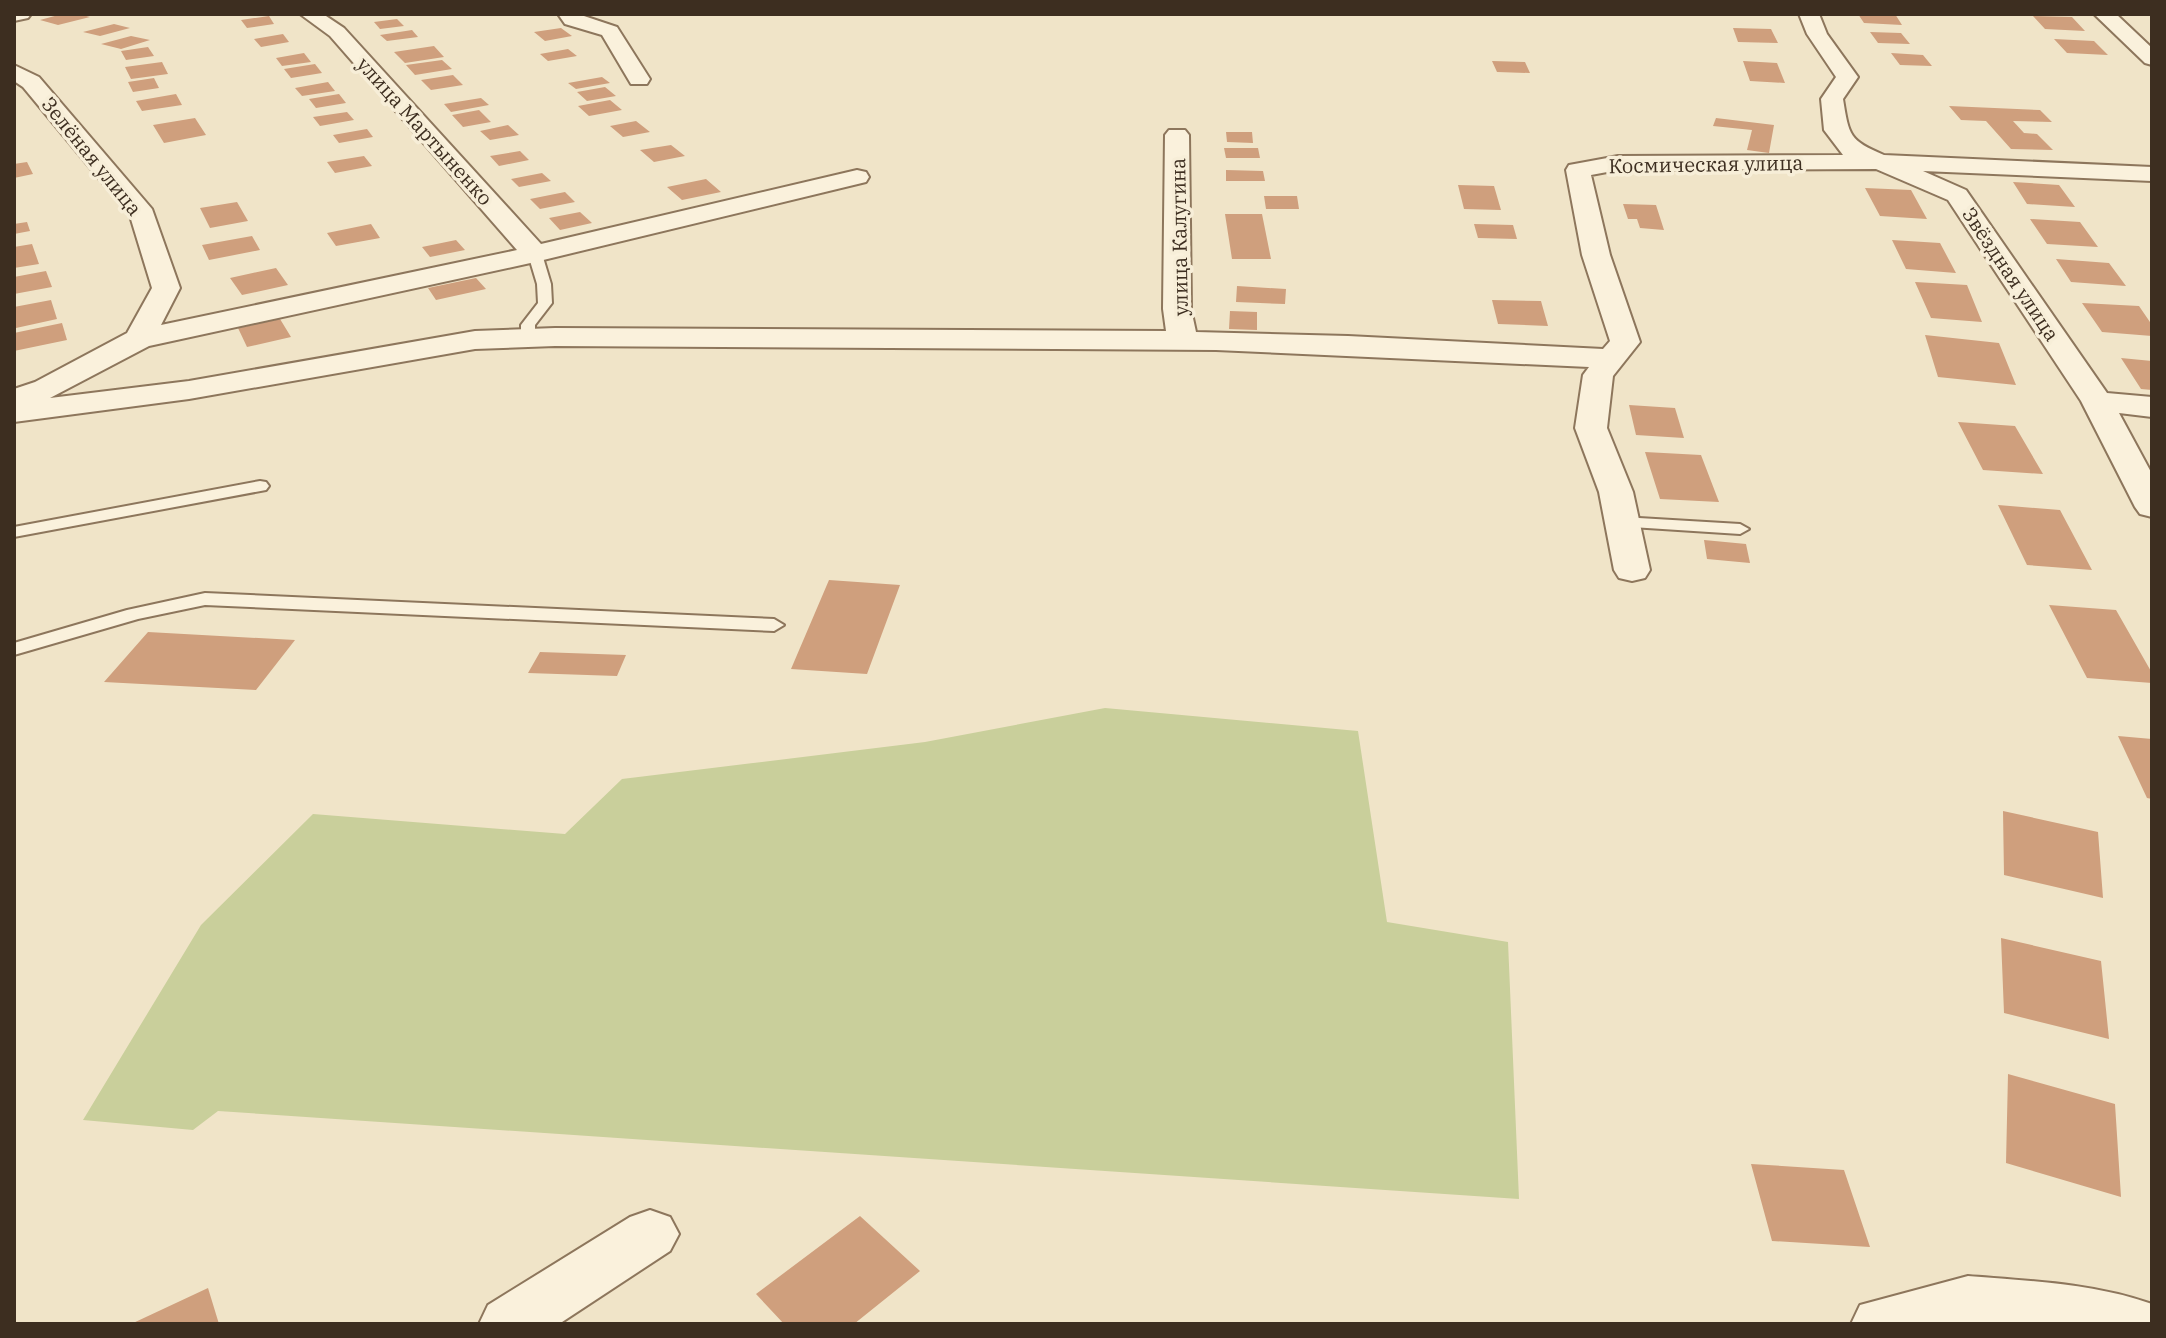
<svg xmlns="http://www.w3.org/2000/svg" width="2166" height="1338" viewBox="0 0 2166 1338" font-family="'IBM Plex Serif',serif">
	<rect width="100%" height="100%" fill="#f0e4c8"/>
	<path fill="#c9cf9b" d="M1105,708l253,23 29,191 121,20 11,257 -1301,-88 -25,19 -110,-10 118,-195 112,-111 252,20 57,-55 303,-37z"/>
	<path fill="#cf9f7d" d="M62,14h17l11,3 -32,8 -18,-5z
		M1858,14h37l7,11 -38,-2z
		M269,16l5,8 -27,4 -6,-8z
		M2033,16l39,1 13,14 -40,-2z
		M397,19l7,7 -24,3 -6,-7z
		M114,24l16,4 -30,8 -17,-4z
		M561,28l11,8 -27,5 -11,-9z
		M1733,28l38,1 7,14 -40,-1z
		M412,30l6,7 -31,4 -7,-6z
		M1870,32l31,1 9,11 -32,-1z
		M283,34l6,8 -28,5 -7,-8z
		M131,36l19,4 -29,9 -20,-5z
		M2054,39l40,2 14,14 -41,-2z
		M434,46l10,11 -39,6 -11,-11z
		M148,47l6,9 -28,4 -5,-9z
		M568,49l9,7 -29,5 -8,-7z
		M304,53l7,9 -29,4 -6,-8z
		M1891,53l32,2 9,11 -32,-1z
		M442,60l10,9 -37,6 -9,-10z
		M1492,61l33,1 5,11 -33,-1z
		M1743,61l34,2 8,20 -35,-2z
		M162,62l6,12 -37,5 -6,-12z
		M315,64l7,9 -31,5 -7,-9z
		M453,75l10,10 -32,5 -10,-10z
		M602,77l8,6 -34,6 -8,-6z
		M154,78l5,10 -26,4 -5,-10z
		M328,82l7,9 -33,5 -7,-8z
		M605,87l11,9 -29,5 -10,-9z
		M176,94l6,11 -40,6 -6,-10z
		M339,94l7,9 -30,5 -7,-9z
		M481,98l8,7 -38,7 -7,-8z
		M610,100l12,10 -33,6 -11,-10z
		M1949,106l91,4 12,12 -39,-1 11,12 13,1 16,16 -42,-1 -25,-28 -25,-1z
		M479,110l12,12 -28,5 -11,-12z
		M347,112l7,8 -34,6 -7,-9z
		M195,118l11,17 -42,8 -11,-18z
		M1716,118l58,7 -5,28 -22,-3 5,-20 -39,-4z
		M636,121l14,11 -27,5 -13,-11z
		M508,125l11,10 -29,5 -10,-9z
		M367,129l6,8 -34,6 -6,-8z
		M1226,132h26l1,11 -26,-1z
		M671,145l14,11 -31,6 -14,-12z
		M1224,148h34l2,10h-34z
		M520,151l9,9 -30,6 -9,-10z
		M364,156l8,10 -37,7 -8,-11z
		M27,162l6,12 -19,4v-14z
		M1226,170l37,1 2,10h-39z
		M542,173l9,8 -32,6 -8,-8z
		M706,179l15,13 -39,8 -15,-13z
		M2013,182l46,3 16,22 -48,-3z
		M1458,185l36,1 7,24 -37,-1z
		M1865,188l46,2 16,29 -47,-3z
		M565,192l10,10 -35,7 -10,-10z
		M1264,196h33l2,13h-33z
		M237,202l11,19 -38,7 -10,-20z
		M1623,204l33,1 8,25 -24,-2 -3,-9h-9z
		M580,212l12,11 -32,7 -11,-12z
		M1225,214h37l9,45h-39z
		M2030,219l50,3 18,25 -51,-3z
		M27,222l3,9 -16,3v-10z
		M371,224l9,14 -44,8 -9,-13z
		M1474,224l39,1 4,14 -39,-1z
		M252,236l8,14 -51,10 -7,-15z
		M456,240l9,10 -35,7 -8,-10z
		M1892,240l48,3 16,30 -50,-4z
		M32,244l7,20 -25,4v-21z
		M2056,259l53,4 17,23 -55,-4z
		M276,268l12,17 -46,10 -12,-17z
		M46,271l6,16 -38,7v-17z
		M476,278l10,11 -50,11 -8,-12z
		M1915,282l52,3 15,37 -51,-4z
		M1237,286l49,3 -1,15 -49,-2z
		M51,300l6,19 -41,9 -2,-21z
		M1492,300l49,1 7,25 -50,-2z
		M2082,303l57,3 13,19v11l-50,-4z
		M1230,311l27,1v18l-28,-1z
		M280,319l11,18 -44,10 -9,-19z
		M62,323l5,17 -53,11v-18z
		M1925,335l74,8 17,42 -78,-8z
		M2121,358l31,3v29l-11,-1z
		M1629,405l46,3 9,30 -48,-3z
		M1958,422l57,4 28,48 -60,-4z
		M1645,452l56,3 18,47 -59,-3z
		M1998,505l62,5 32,60 -65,-5z
		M1704,540l42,4 4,19 -43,-4z
		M829,580l71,5 -33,89 -76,-5z
		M2049,605l67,5 36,63v10l-65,-5z
		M148,632l147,8 -39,50 -152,-8z
		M540,652l86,3 -9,21 -89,-3z
		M2118,736l34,3v60l-5,-1z
		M2003,811l95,21 5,66 -99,-23z
		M2001,938l100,23 8,78 -105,-26z
		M2008,1074l107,30 6,93 -115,-34z
		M1751,1164l93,6 26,77 -98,-6z
		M860,1216l60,55 -66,53h-70l-28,-30z
		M208,1288l11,36h-88z"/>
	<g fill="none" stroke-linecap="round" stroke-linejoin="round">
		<g stroke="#8d765c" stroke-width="4">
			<path id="service" d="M535,250l7,4 9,30 1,19 -17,22v13l-7,4 -7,-4v-13l17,-22 -1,-19 -9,-30z
				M260,481l6,1 3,4 -3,4 -252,47v-10z
				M1622,517l118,7 9,5 -9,5 -124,-8 -3,-4 3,-4z
				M205,593l569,26 10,6 -10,6 -569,-26 -67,14 -124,36v-12l113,-33z"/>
		</g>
		<g stroke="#8d765c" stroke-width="4">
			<path id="minor" d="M14,14h17l-3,4 -14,3z
				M300,14h23l21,14 197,216 316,-74 9,2 3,5 -3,5 -331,80 -386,84 -99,52 139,-17 286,-50 80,-3 611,3 -3,-22 2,-174 4,-5h16l4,5 2,174 5,23 152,4 255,13 7,-8 -28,-86 -16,-85 3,-5 49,-9 225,-1 -19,-25 -3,-31 15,-22 -29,-43 -8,-20h20l8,20 31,43 -15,22c6,37 6,41 41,56l268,12v14l-229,-10 43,19 141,203 45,4v20l-33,-4 33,61v43l-12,-3 -5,-7 -54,-106 -133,-201 -72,-31 -258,1 -27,5 19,80 30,87 -27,34 -6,52 26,64 17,78 -5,8 -13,3 -13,-3 -5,-8 -15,-78 -24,-64 8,-53 6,-8 -373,-17 -661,-4 -80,3 -286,50 -175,23v-33l21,-7 92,-49 25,-45 -22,-72 -107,-129 -9,-6v-16l25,12 113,132 28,79 -19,37 356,-75 -187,-214z
				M558,14h20l39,13 33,52 -3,5h-16l-29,-49 -37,-11z
				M2094,14h22l36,34v17l-7,-2z
				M650,1210l20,7 9,17 -9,17 -111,73h-80l9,-19 142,-88z
				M1968,1276c62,5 125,7 184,28v20h-301l9,-19z"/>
		</g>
		<use href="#service" fill="#faf1dc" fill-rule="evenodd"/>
		<use href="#minor" fill="#faf1dc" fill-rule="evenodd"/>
	</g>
	<g text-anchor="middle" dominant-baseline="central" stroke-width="7" stroke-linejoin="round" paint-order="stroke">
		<g font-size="20" fill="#3d2e20" stroke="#f7eed8">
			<text transform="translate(425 131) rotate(48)">улица Мартыненко</text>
			<text transform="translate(92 156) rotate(51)">Зелёная улица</text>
			<text transform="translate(1706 164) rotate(-1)">Космическая улица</text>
			<text transform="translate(1179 237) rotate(-91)">улица Калугина</text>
			<text transform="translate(2011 274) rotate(56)">Звёздная улица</text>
		</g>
	</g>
	<rect width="2166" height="1338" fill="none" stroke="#3d2e20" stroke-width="32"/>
</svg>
